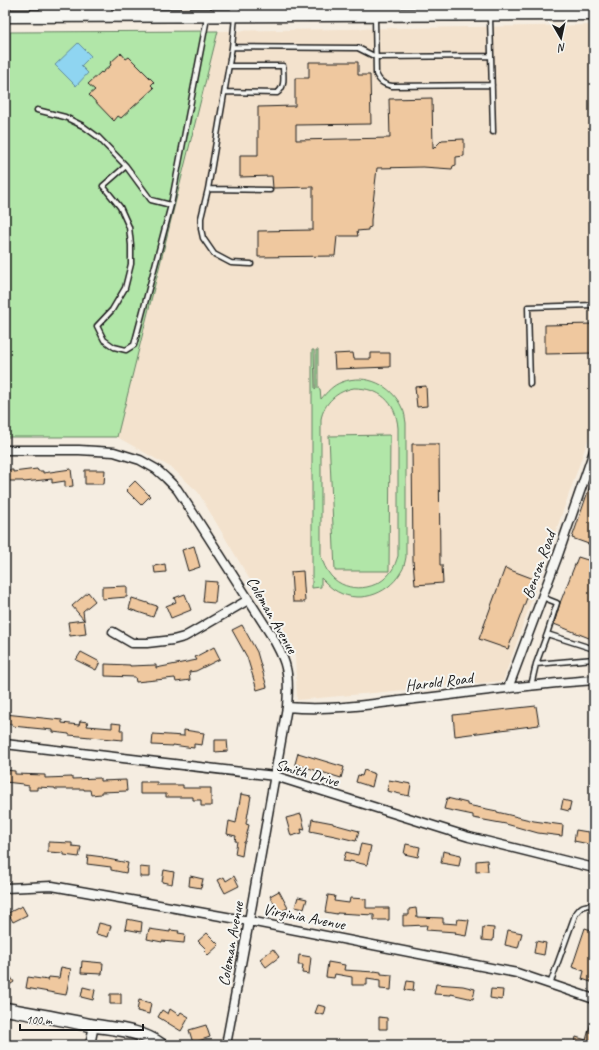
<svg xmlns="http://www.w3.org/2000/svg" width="599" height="1050" viewBox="0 0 599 1050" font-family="Caveat,sans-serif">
	<rect width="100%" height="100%" fill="#f5ede1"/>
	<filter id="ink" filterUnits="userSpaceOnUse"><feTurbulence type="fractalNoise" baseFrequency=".025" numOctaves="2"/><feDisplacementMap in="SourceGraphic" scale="8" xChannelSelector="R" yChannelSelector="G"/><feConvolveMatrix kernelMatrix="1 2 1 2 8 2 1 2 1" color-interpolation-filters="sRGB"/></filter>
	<g filter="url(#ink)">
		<path fill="#f3e2cd" d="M594,25v398l-91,258 -206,19 -2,-44 -97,-164 -26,-24 -55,-31 101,-406z"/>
		<path fill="#b1e6a8" stroke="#668162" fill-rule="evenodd" d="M218,31l-101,406h-112v-340h5v-65z
			M312,350h2l1,39 1,-1v-38h2v38l2,1 1,10c6,-7 12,-14 21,-17 24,-9 50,3 60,26 3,4 3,10 4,15v134c-1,5 -2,11 -5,15 -14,24 -45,33 -68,17 -4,-3 -8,-7 -12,-11v9l-9,1zM354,388c25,0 42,13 44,40v128c-2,5 -3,10 -6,14 -13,21 -45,24 -61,6 -5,-6 -8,-13 -10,-20v-137c3,-16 16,-28 33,-31z
			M390,435l-1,136h-54l-6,-135z"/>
		<path fill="#8fd5f1" stroke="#618b9c" d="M78,43l13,13 -10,10 7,7 -12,13 -21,-21z"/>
		<path fill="#efc89f" stroke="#1c1c1c" d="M121,53l5,6 3,-2 25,25 -3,3 3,3 -33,30 -3,-2 -4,5 -25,-26 6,-5 -7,-6 13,-12 1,1 9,-8 -1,-2z
			M309,62h49v13h12l1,49 -75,1v15l94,-2 -1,-39 43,-1 1,51 9,-9 22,-1v17l-8,1v8l-3,1 -1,3 -29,-2 -46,1 -6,52v7l-3,1v2l-11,1 1,5h-21l-2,20 -77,1v-26l55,-1v-43l-40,1 -1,-12 -32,1v-22h18v-48l37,-1v-28h14z
			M594,324v29l-49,1v-29z
			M353,353l1,6h17v-6h19v14l-55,2 -1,-15z
			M426,386l1,20 -10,1 -2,-20z
			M412,444h27l1,121h2l1,18 -28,2 -2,-25z
			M37,469l1,2h5v2l28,-4 2,17 -8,1v-6l-13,2v-4l-28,3 -1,-1h-18v-11h8v2z
			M85,470h20l-1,14h-19z
			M593,477h1v69l-22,-8z
			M135,481l15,15 -9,9 -15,-15z
			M194,546l6,21 -12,4 -6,-21z
			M578,557l16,5v78l-40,-16 6,-21z
			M165,564l1,8 -11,1 -1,-7z
			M505,568l29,11 -26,70 -29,-10z
			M303,571l2,31h-12l-2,-30z
			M205,581l12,1 -2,21 -12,-1z
			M127,586v11l-25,2v-12z
			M88,592l7,9 -12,10 3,23 -16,2 -2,-14 16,-2 -12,-14z
			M185,594l6,16 -20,8 -5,-12 10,-4 -2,-4z
			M132,598l25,8 -4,11 -24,-8z
			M242,625l15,27 10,35 -10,3 -10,-33 -15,-27z
			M214,647l6,12 -24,12 -7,1 1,8 -14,2 -1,-4 -39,4 -1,-5 -30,-1v-12l25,1v1l26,-1v3l41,-8 -2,-3z
			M81,652l19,10 -4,8 -20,-10z
			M536,706l3,19 -84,11 -2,-21z
			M5,714l57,6v3l17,2 1,-4 8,1 -1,4 25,2v-5l9,1 -1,6h3v10l-54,-5v-1l-16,-2v-2l-41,-4v-2h-7z
			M184,730l20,3 -2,12 -8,-1v4l-21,-3v1l-21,-1 1,-11 31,2z
			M215,740h12l1,11 -13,1z
			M298,753l46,14 -3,11 -46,-14z
			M5,770l10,1v3l30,1v3l27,-1v2l28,-1v3l26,-1 1,11 -26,1v2l-10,1 -1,-5h-6v-1h-29v-1l-18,-1v3h-8v-4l-6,-1v-1l-18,-2z
			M364,770l11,4 -3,13 -16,-5 2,-7 4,1z
			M389,780l22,4 -2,12 -22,-5z
			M140,782h17v3h26v3h28v18h-10v-6h-8v-3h-27v-3h-26z
			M241,794l10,2 -5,28 3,1 -4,17h-1l-2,14 -7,-2 2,-13h-2l1,-5 -9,-2 2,-13 7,2z
			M447,798l20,5v2l30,6v1l37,9 29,4 -1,11 -24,-3 -32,-9 -33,-6v-3l-29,-6z
			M563,800l8,2 -2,9 -8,-2z
			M301,814l4,16 -4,-1 1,4 -11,3 -5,-18z
			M312,819l21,4v1l26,7 -3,10 -21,-5 -25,-5z
			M576,830l18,3v12l-20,-4z
			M48,842l24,1v3l9,1 -2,10 -15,-2v-2l-16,-1z
			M361,844l10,2 -4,19 -17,-4v1l-7,-1 3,-9 12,3z
			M406,844l14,3 -2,10 -14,-3z
			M443,851l18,4 -2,11 -18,-3z
			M88,855l15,2v1l25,5 -2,10 -15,-3v-3l-24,-3z
			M487,860l1,11 -12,1v-11z
			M140,867l10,1v9h-10z
			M164,870l10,2 -2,12 -10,-2z
			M190,876l13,3 -2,9 -12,-2z
			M234,876l5,10 -14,7 -7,-13 6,-3 2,4z
			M279,891l9,17 -9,4 -9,-16z
			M328,895l7,1 -1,5 15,2 1,-5 16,1v9h23v12h-15v-5l-37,-2v1l-12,-2z
			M298,897l9,2 -3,10 -9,-2z
			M22,906l5,9 -14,7 -5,-9z
			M416,908l1,9 26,1v5l14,1 1,-5 11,1 -3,16 -11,-2 1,-2 -30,-2 1,-5 -24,1v-11h6v-6z
			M127,919l15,3 -1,10 -16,-3z
			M99,923l12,3 -3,11 -12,-3z
			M483,927l11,1 -1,13 -11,-1z
			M585,928l9,3v52l-12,-4 2,-8 -12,-4z
			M149,929l21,3v-2l9,1 -1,2 7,1 -1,9 -22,-2v1l-15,-3z
			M508,930l14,3 -4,15 -13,-3z
			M207,933l12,12 -11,10 -4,-4 2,-2 -8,-8z
			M536,941l10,2 -2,12 -10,-2z
			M273,949l6,8 -13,10 -6,-8z
			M299,955l12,2 -2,17 -7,-1 1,-8h-5z
			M82,961l21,2 -1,11 -21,-1z
			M328,962l17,3 -1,5 30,2v-1l7,1v2l11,1 -1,15 -11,-1v-9l-13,-2v7h-15v-8l-17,-3 -1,4 -8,-1z
			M61,967l10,2 -5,26 -40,-7 2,-11 20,3 1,-3 10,1z
			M5,968l9,14 -9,6z
			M407,981l7,1 -1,9 -8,-1z
			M436,984l27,2 12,3 -2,10 -22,-5v1l-17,-1z
			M83,987l12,3 -2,10 -12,-3z
			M491,989l12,1 -1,10 -12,-2z
			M110,994h11v10h-11z
			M139,1000l12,3 -2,11 -12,-3z
			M318,1005l8,2 -2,8 -9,-2z
			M170,1009l9,6 2,-3 8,5 -8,14 -23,-14 4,-7 6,4z
			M379,1017l8,1v11h-8z
			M592,1019h2v26h-20l2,-8 10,3z
			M206,1025l4,12 -17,6 -4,-13z"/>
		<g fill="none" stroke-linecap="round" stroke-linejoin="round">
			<g stroke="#1c1c1c" stroke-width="7">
				<path id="lane" d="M490,16l3,116
					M375,17l1,57c4,8 7,10 16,12l100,-1
					M232,47l3,-30
					M225,92l52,1c9,-6 6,-17 6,-27h-54
					M37,110l28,7 18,9 15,11 28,29 25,34 20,5 36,-187
					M126,166l-23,20 17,21 9,20 2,18v19l-6,24 -13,22 -15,16 7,14 10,7 12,3 8,-5 37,-140
					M208,189l62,1
					M251,264l-20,-1 -17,-9 -11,-16 -2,-9v-11l7,-29 24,-142 126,1 18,9 115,-1
					M530,384l-2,-77 66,-2
					M542,597l15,6 -10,31
					M536,664l58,-5
					M531,686l5,-22 11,-30 47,15
					M594,914v2
					M550,984l25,-69c6,-9 8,-10 19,-10"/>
			</g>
			<g stroke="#1c1c1c" stroke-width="11">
				<path id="street" d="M235,5v10
					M464,5v9
					M107,16v-11
					M5,450h74l35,2 26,8 16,9 10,9 11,11 16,24 80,125c5,10 11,19 13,30 3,12 2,26 1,39l-38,214 -23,124
					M113,632l19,11h15l26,-3 11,-3 9,-5 55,-32
					M508,688l50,-133 36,-104
					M287,707c43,4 86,-3 128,-8 60,-7 119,-15 179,-19
					M5,744l270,32 194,61 125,31
					M5,888l47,-2 197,35 268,52 77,26
					M90,1045l4,-20"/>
			</g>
			<g stroke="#1c1c1c" stroke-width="15">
				<path id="secondary" d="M5,16l589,-2
					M5,1009c28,5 57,10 85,16 23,4 52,5 71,20"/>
			</g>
			<use href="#lane" stroke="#f6f6f2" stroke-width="4"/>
			<use href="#street" stroke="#f6f6f2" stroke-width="8"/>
			<use href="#secondary" stroke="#f6f6f2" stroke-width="12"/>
		</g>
	</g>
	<g text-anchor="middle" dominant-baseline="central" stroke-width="4" stroke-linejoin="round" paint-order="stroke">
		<g font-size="16" fill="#1c1c1c" stroke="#f6f6f2">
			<text transform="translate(539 565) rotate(-70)">Benson Road</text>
			<text transform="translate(272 615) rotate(60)">Coleman Avenue</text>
			<text transform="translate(439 682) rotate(-7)">Harold Road</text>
			<text transform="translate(307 773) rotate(16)">Smith Drive</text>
			<text transform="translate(304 917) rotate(11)">Virginia Avenue</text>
			<text transform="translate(231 944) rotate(-80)">Coleman Avenue</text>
		</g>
	</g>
	<rect width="599" height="1050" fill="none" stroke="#f6f6f2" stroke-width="20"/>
	<rect x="10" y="10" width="579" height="1030" fill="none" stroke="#1c1c1c" stroke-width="1.5" filter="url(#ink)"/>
	<g transform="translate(561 38) rotate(171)" stroke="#f6f6f2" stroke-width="3" paint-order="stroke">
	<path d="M0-3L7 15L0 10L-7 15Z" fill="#1c1c1c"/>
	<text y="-6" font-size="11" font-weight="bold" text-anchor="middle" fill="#1c1c1c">N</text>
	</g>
	<path d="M20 1024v6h123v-6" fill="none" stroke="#1c1c1c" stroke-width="2"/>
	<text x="26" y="1024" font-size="12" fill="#1c1c1c" stroke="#f6f6f2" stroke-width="3" paint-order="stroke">100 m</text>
</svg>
